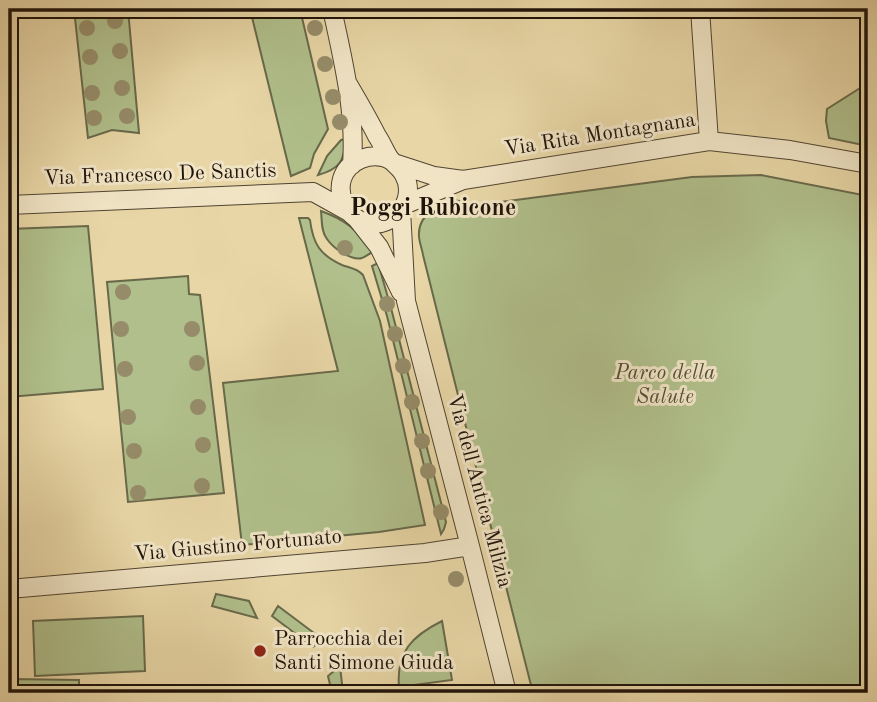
<svg xmlns="http://www.w3.org/2000/svg" width="877" height="702" viewBox="0 0 877 702" font-family="'Old Standard TT',serif">
	<rect width="100%" height="100%" fill="#e8d6a6"/>
	<filter id="stains"><feTurbulence type="fractalNoise" baseFrequency=".00286" numOctaves="4"/><feColorMatrix values="0 0 0 0 .2 0 0 0 0 .09 0 0 0 0 .02 0 0 0 .5 -.17"/></filter>
	<radialGradient id="worn" r=".72"><stop offset=".6" stop-color="#630" stop-opacity="0"/><stop offset="1" stop-color="#630" stop-opacity=".3"/></radialGradient>
	<path fill="#b0bf8b" stroke="#68694a" stroke-width="2" d="M74,9h54l11,124 -27,-3 -24,8z
		M250,9h50l28,120 -14,25 -4,14 -19,8z
		M868,83v63l-39,-8 -3,-17 1,-12z
		M346,139c-2,22 -6,30 -28,36l9,-19 14,-16z
		M761,175l107,21v497h-335l-33,-130 -77,-308c-1,-7 -5,-16 -4,-22 0,-18 24,-35 41,-32 4,0 7,3 10,5l222,-29z
		M321,211c25,9 37,19 51,41 -1,1 -9,6 -10,6 -11,3 -29,-10 -35,-19 -6,-7 -5,-19 -6,-28z
		M299,218h9l2,2c3,24 10,35 32,45 8,3 15,3 21,10l17,46 45,204 -46,7 -137,13 -19,-162 115,-12z
		M88,226l15,163 -94,8v-168z
		M378,263l13,45 55,214 -2,7 -3,5 -54,-218 -15,-50z
		M188,276l1,18 11,1 24,198 -96,9 -21,-220z
		M216,594l33,7 8,17 -45,-12z
		M278,606l44,33 -9,8 -41,-31z
		M143,616l2,55 -110,5 -2,-55z
		M442,621l10,59 -53,7c-3,-35 13,-51 43,-66z
		M340,666l3,27h-11l-4,-17z
		M9,679l70,1v13h-70z"/>
	<g fill="none" stroke-linecap="round" stroke-linejoin="round">
		<g stroke="#514431" stroke-width="20">
			<path id="street" d="M332,9c11,51 24,103 20,156
				M700,9l9,132
				M348,84c10,17 20,34 29,52 5,7 8,16 13,23 5,6 11,9 14,16 3,5 4,10 4,15 0,13 -8,25 -19,30 -40,20 -70,-43 -28,-61 11,-4 21,-4 31,2
				M397,164l37,12 29,4
				M9,205l304,-13 36,20
				M404,205l59,-25 246,-39 81,9 78,14
				M401,210l5,91 64,245 37,147
				M357,219l22,28 22,45
				M9,589l416,-36 45,-7"/>
		</g>
		<use href="#street" stroke="#f0e4c5" stroke-width="18"/>
	</g>
	<g fill="#968c69">
		<circle cx="115" cy="21" r="8"/>
		<circle cx="87" cy="28" r="8"/>
		<circle cx="315" cy="28" r="8"/>
		<circle cx="120" cy="51" r="8"/>
		<circle cx="90" cy="57" r="8"/>
		<circle cx="325" cy="64" r="8"/>
		<circle cx="122" cy="88" r="8"/>
		<circle cx="92" cy="93" r="8"/>
		<circle cx="333" cy="97" r="8"/>
		<circle cx="127" cy="116" r="8"/>
		<circle cx="94" cy="118" r="8"/>
		<circle cx="340" cy="122" r="8"/>
		<circle cx="345" cy="248" r="8"/>
		<circle cx="123" cy="292" r="8"/>
		<circle cx="387" cy="304" r="8"/>
		<circle cx="121" cy="329" r="8"/>
		<circle cx="192" cy="329" r="8"/>
		<circle cx="395" cy="334" r="8"/>
		<circle cx="197" cy="363" r="8"/>
		<circle cx="403" cy="366" r="8"/>
		<circle cx="125" cy="369" r="8"/>
		<circle cx="412" cy="402" r="8"/>
		<circle cx="198" cy="407" r="8"/>
		<circle cx="128" cy="417" r="8"/>
		<circle cx="422" cy="441" r="8"/>
		<circle cx="203" cy="445" r="8"/>
		<circle cx="134" cy="451" r="8"/>
		<circle cx="428" cy="471" r="8"/>
		<circle cx="202" cy="486" r="8"/>
		<circle cx="138" cy="493" r="8"/>
		<circle cx="441" cy="512" r="8"/>
		<circle cx="456" cy="579" r="8"/>
	</g>
	<circle fill="#8f2418" stroke="#f0e4c5" stroke-width="2.5" cx="260" cy="651" r="7"/>
	<g text-anchor="middle" dominant-baseline="central" stroke-width="6" stroke-linejoin="round" paint-order="stroke">
		<g font-size="21" fill="#1f130a" stroke="#f0e4c5">
			<text transform="translate(600 135) rotate(-9)">Via Rita Montagnana</text>
			<text transform="translate(160 175) rotate(-2)">Via Francesco De Sanctis</text>
			<text transform="translate(479 491) rotate(75)">Via dell'Antica Milizia</text>
			<text transform="translate(238 546) rotate(-5)">Via Giustino Fortunato</text>
		</g>
		<g font-size="21" font-style="italic" fill="#524f37" stroke="#f0e4c5">
			<text x="665" y="373">Parco della<tspan x="665" dy="24">Salute</tspan></text>
		</g>
		<g font-size="21" fill="#1f130a" stroke="#f0e4c5" text-anchor="start">
			<text x="274" y="639">Parrocchia dei<tspan x="274" dy="24">Santi Simone Giuda</tspan></text>
		</g>
		<g font-size="24" font-weight="bold" fill="#1f130a" stroke="#f0e4c5">
			<text x="433" y="209">Poggi Rubicone</text>
		</g>
	</g>
	<rect width="877" height="702" fill="none" stroke="#e8d6a6" stroke-width="35"/>
	<rect x="10" y="10" width="856" height="681" fill="none" stroke="#1f130a" stroke-width="3.5"/>
	<rect x="18" y="18" width="842" height="667" fill="none" stroke="#1f130a" stroke-width="2"/>
	<rect width="100%" height="100%" filter="url(#stains)"/>
	<rect width="100%" height="100%" fill="url(#worn)"/>
</svg>
